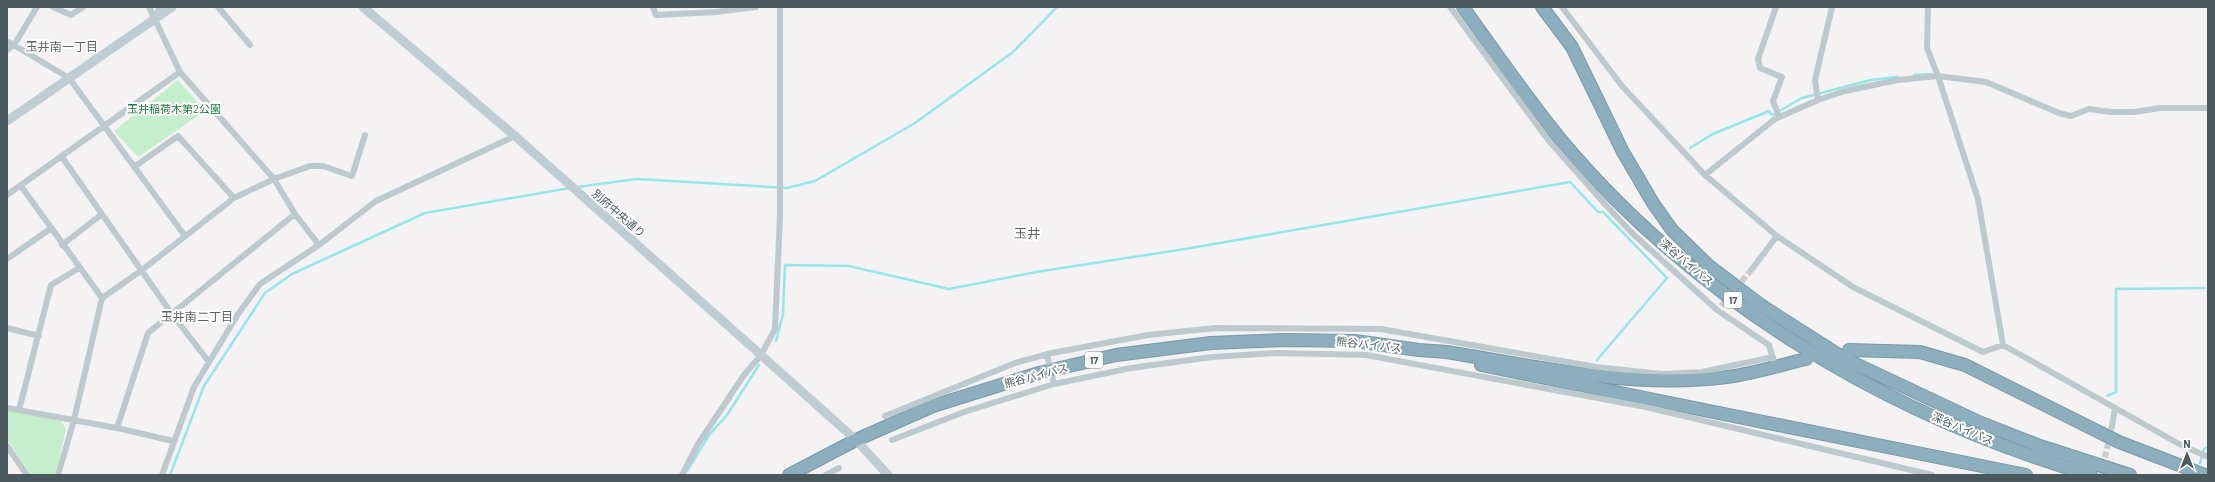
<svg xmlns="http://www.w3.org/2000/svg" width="2215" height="482" viewBox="0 0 2215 482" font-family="Barlow,'Noto Sans JP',sans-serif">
	<rect width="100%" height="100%" fill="#f4f2f2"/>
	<path fill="#c4eecc" d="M178,80l27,31 -67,46 -24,-26z
		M7,411l53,9 6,9 -11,46h-24l-24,-36z"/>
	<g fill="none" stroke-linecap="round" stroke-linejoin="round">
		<path stroke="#94e6e8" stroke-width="2.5" d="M1914,75l17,-1
			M1690,148l23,-14 56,-23 3,4 30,-17 69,-18 26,-3
			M577,187l60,-8 150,9 28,-7 100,-58 98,-71 44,-45
			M776,341l7,-27 2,-49 64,1 100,23 87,-17 149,-23 385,-67 28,30h5l64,66 -70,82
			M2107,396l9,-4v-103l89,-1
			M2200,463l4,-14 4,-2
			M687,471l22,-36 18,-20 32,-50
			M170,475l34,-89 61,-93 27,-19 133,-61 145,-25"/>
		<path stroke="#cacccd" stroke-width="6" stroke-dasharray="6 3" stroke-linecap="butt" d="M1736,288l16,-19
			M1721,306l9,-11
			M2101,475l11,-49"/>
		<g stroke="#7899a9" stroke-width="14">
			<path id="highway" d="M1463,7c32,45 63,90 98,133 136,162 328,276 530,335
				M1542,7l30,40 51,105 30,51 19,27 36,35 54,41 83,53 136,64 59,23 90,29
				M1849,350l71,2 45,13 154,77 86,33
				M1481,365l545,110
				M789,475l67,-35 77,-34 106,-33 77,-18 95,-12 74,-3 70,1 64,9 28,2c92,15 186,37 280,25 26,-3 53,-12 79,-18"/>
		</g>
		<path stroke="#bec9cd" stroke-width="6" d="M53,7l18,8 12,-8
			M149,7l31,65 94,107 21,35 24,31
			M218,7l32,38
			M653,7l3,8 60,-3 40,-5
			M1450,7l99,134 55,62 28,30 85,77 52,35 5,16
			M1562,7l60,79 83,89 72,61 76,51 130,65 20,-7 178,100 27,12
			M1776,7l-18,52 2,9 22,9 -9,24 6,16
			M1928,7l-1,41 11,28 40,123 25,146
			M156,17l4,-10
			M7,41l62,37 116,158
			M7,50l7,-5 23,-38
			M1818,100l-3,-20 17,-73
			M62,157l110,157 37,48
			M134,167l44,-31 56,62
			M1705,175l70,-56 43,-19 27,-9 53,-11 40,-4 48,6 73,31 12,3 18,-7 22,3h23l26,-4h48
			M21,186l81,112
			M7,195l173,-123
			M62,245l40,-31
			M7,259l43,-30
			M1752,269l25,-33
			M7,328l32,8
			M1047,355l7,29
			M7,408l110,20 56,13
			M19,410l32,-125 28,-17
			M885,416l130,-53 37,-10 96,-18 68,-7 165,1 215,38 66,7 40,-2 71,-15
			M2112,426l3,-18
			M117,428l31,-95 147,-119
			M892,440l72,-28 90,-28 77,-16 81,-11 66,-4 88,2 280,52 286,68
			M7,446l20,29
			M58,475l16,-55 28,-122 40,-28 92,-72 40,-19 36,-13h13l29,10 13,-41
			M162,475l32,-88 44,-73 22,-30 59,-39 57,-44 139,-65
			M682,475l16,-31 46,-69 17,-20 14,-26 5,-113v-209
			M826,475l13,-7"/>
		<path stroke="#bfccd2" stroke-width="9" d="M363,7l152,129 246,219 95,85 32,35
			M7,121l165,-114"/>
		<use href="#highway" stroke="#8daebd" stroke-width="12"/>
	</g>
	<g text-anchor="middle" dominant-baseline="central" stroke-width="4" stroke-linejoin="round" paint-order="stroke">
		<g fill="#fff" stroke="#808b8e" stroke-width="1">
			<rect x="1724" y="292" width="18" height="16" rx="3"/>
			<rect x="1085" y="352" width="18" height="16" rx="3"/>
		</g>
		<g font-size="10" font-weight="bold" fill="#4a595e">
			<text x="1733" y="300">17</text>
			<text x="1094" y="360">17</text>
		</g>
		<g font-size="11" fill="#1e7d3b" stroke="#fff">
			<text x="174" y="108">玉井稲荷木第2公園</text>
		</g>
		<g font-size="11" fill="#4a595e" stroke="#fff">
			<text transform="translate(619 213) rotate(41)">別府中央通り</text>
			<text transform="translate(1687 262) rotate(40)">深谷バイパス</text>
			<text transform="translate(1369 344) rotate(6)">熊谷バイパス</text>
			<text transform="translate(1036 375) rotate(-15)">熊谷バイパス</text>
			<text transform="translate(1963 428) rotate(23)">深谷バイパス</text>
		</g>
		<g font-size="12" fill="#5f6366" stroke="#fff">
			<text x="62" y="46">玉井南一丁目</text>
			<text x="197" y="316">玉井南二丁目</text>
		</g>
		<g font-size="13" fill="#5f6366" stroke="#fff">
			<text x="1027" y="233">玉井</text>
		</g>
	</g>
	<rect width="2215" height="482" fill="none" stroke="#4a595e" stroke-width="16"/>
	<g transform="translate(2187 454)" stroke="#ffffff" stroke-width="3" paint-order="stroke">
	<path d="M0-3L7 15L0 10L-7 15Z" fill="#4a595e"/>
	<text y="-6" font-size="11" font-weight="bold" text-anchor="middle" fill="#4a595e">N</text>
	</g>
</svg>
